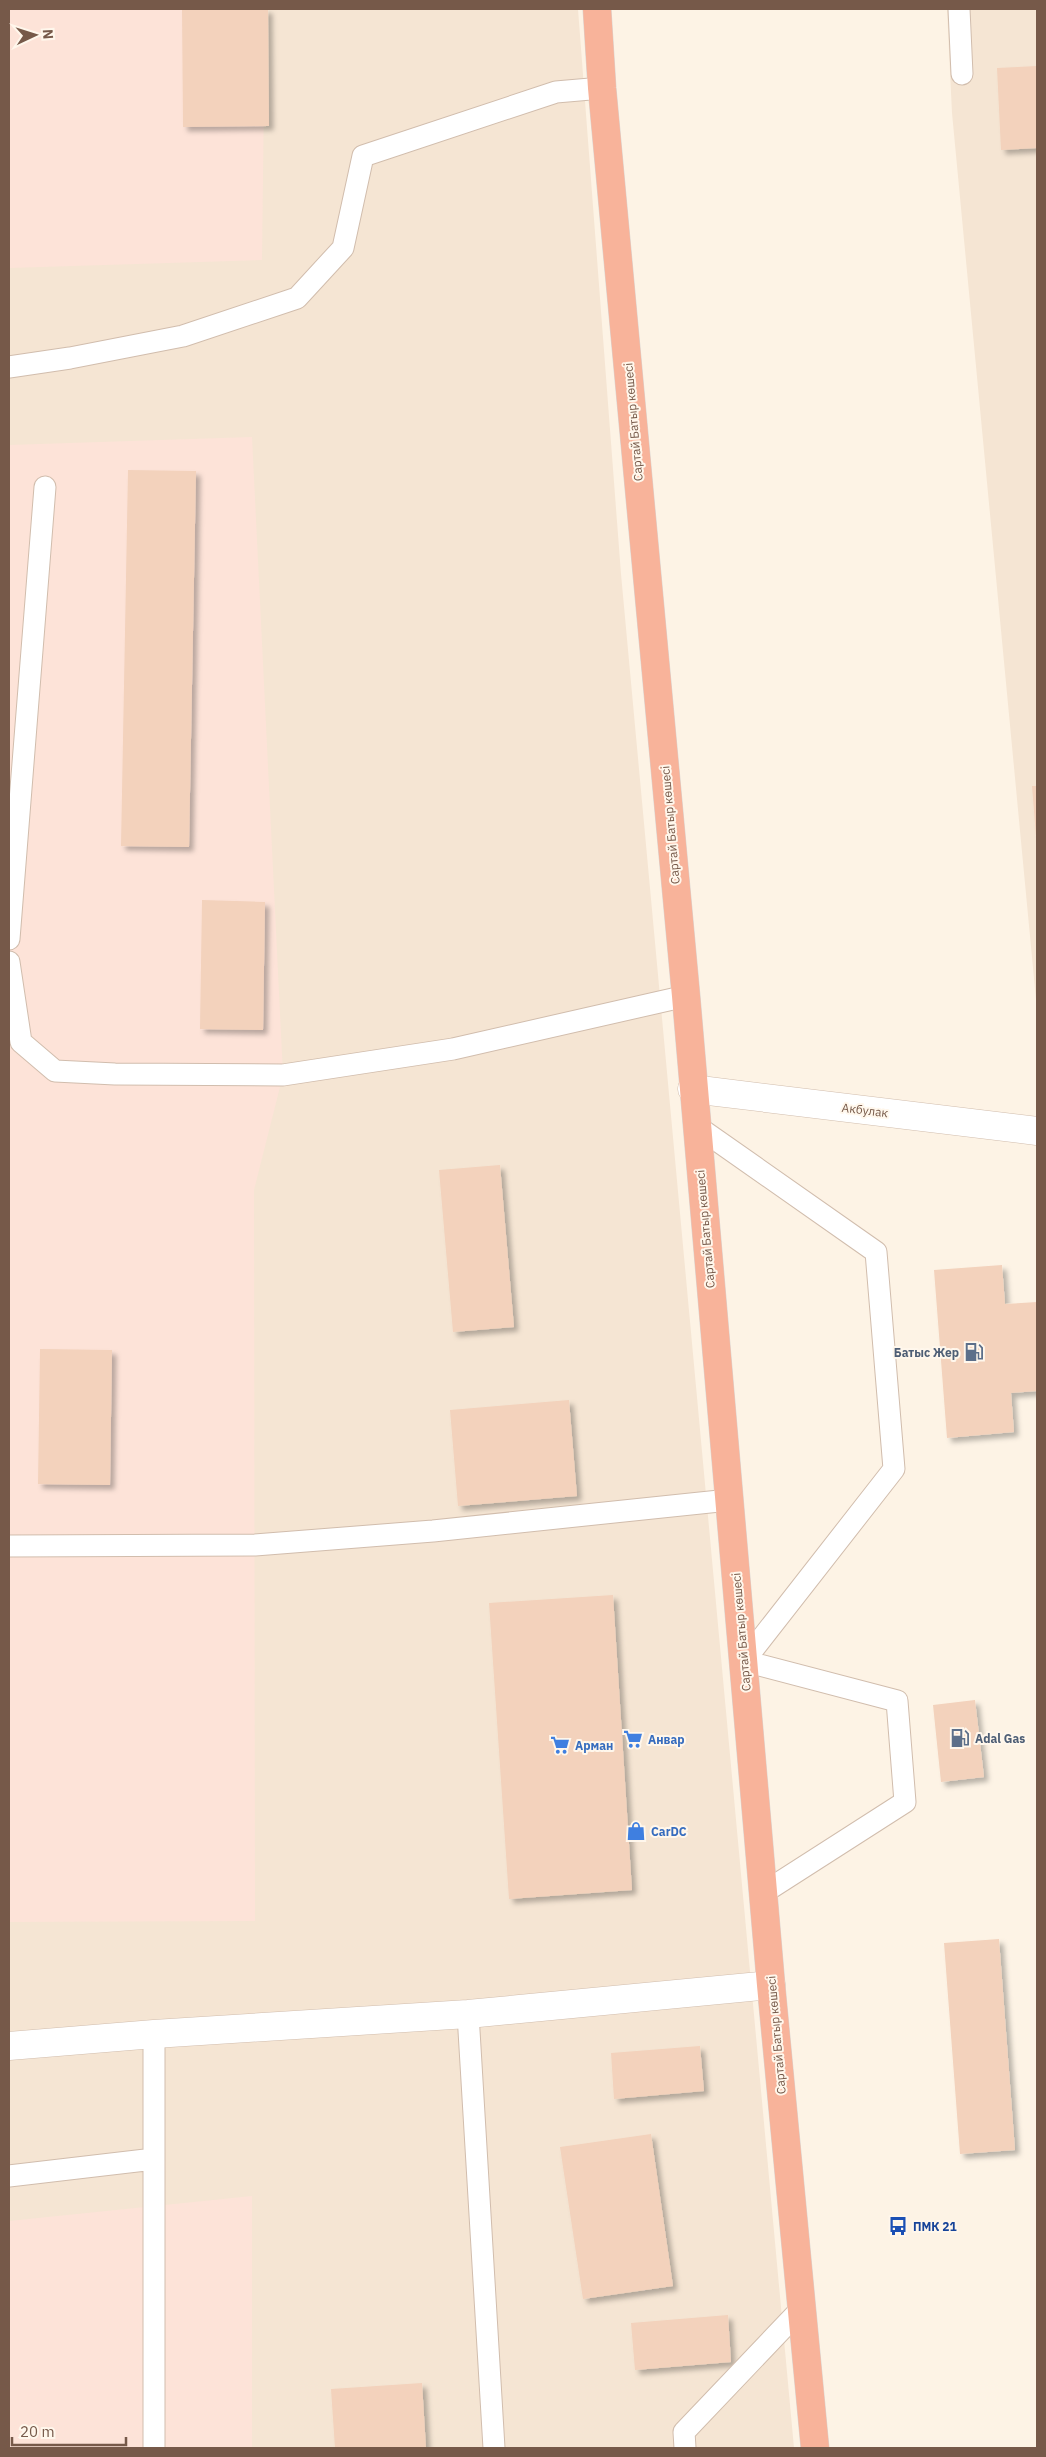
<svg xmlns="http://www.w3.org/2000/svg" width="1046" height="2457" viewBox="0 0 1046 2457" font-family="'IBM Plex Sans',sans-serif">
	<defs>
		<filter id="shadow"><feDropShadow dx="4.5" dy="4.5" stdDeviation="2.5" flood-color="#0004"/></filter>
	</defs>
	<rect width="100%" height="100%" fill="#fdf3e5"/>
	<path fill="#f5e5d3" d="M9,9h569l43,565 173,1874h-785z
		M947,9h90v1001l-85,-897z"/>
	<path fill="#fde3d8" d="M9,9h256l-3,251 -253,8z
		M252,437l31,638 -29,115 1,731 -246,1v-1477z
		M252,2196v252h-243v-227z"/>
	<path fill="#f3d2bc" filter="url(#shadow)" d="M182,9h86l1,117 -86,1z
		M1037,66v82l-36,2 -4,-82z
		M128,470l68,1 -7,376 -68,-1z
		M1032,786h5v50h-1z
		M202,900l63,2 -2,128 -63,-1z
		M500,1165l14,162 -61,5 -14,-162z
		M1002,1265l3,39 32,-2v89l-26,2 3,39 -67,6 -13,-168z
		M40,1349l72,1 -2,135 -72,-1z
		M569,1400l8,96 -119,10 -8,-96z
		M613,1595l19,295 -123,9 -20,-296z
		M975,1700l9,77 -43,5 -8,-77z
		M999,1939l16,211 -55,4 -16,-211z
		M700,2046l4,45 -90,8 -3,-46z
		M651,2134l22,152 -90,13 -23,-152z
		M728,2315l3,47 -96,8 -4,-47z
		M422,2383l4,65h-91l-4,-59z"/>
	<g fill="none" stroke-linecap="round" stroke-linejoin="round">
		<g stroke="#d1bdad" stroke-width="23">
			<path id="lane" d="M959,9l3,65
				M9,367l61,-9 113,-22 114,-38 46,-50 20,-92 193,-64 46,-4
				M9,939l36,-452
				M9,962l12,80 34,29 60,3 168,1 170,-26 233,-53
				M695,1125l181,127 18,217 -150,192 153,40 8,101 -142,91
				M9,1546l246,-1 178,-14 296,-31
				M468,2014l26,434
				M154,2034v414
				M9,2176l145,-17
				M685,2448l-1,-16 118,-124"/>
		</g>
		<g stroke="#d1bdad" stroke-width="29">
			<path id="street" d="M692,1089l345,42
				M9,2046l145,-12 314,-20 303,-29"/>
		</g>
		<g stroke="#dbd4d0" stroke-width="29">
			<path id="highway" d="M597,9l5,79 84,908 85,989 44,463"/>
		</g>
		<use href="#lane" stroke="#fff" stroke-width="21"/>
		<use href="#street" stroke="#fff" stroke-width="28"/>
		<use href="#highway" stroke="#f8b39a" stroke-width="28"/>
	</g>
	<defs>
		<g id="fuel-bare" transform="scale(1.5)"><path d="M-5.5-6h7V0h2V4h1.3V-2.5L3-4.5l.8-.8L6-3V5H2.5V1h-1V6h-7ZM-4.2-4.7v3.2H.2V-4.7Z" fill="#5c6f8a" stroke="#fff7ec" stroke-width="2.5" paint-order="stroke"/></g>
		<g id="supermarket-bare" transform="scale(1.5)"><path d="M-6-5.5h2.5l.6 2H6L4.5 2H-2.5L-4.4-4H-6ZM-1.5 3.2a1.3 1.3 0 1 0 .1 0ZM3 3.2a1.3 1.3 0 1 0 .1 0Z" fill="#3f7fe0" stroke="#fff7ec" stroke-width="2.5" paint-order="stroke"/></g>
		<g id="shop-bare" transform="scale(1.5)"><path d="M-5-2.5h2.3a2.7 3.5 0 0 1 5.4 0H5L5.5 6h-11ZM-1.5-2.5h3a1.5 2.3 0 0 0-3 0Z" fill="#3f7fe0" stroke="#fff7ec" stroke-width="2.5" paint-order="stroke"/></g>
		<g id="bus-bare" transform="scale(1.5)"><path d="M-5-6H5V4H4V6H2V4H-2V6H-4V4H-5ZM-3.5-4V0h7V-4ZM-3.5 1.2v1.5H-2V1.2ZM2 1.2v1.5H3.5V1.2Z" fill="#1a4fb4" stroke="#fff7ec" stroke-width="2.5" paint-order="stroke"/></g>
	</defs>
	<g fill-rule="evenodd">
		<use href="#fuel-bare" x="974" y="1352"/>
		<use href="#fuel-bare" x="960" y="1738"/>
		<use href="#supermarket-bare" x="633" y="1739"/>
		<use href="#supermarket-bare" x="560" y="1745"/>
		<use href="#shop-bare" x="636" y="1831"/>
		<use href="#bus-bare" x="898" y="2226"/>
	</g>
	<g text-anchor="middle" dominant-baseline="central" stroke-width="4" stroke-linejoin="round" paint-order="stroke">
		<g font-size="12" fill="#765949" stroke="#fff7ec">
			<text transform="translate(633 422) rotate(-95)">Сартай Батыр көшесі</text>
			<text transform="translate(670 825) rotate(-95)">Сартай Батыр көшесі</text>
			<text transform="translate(865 1110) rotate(7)">Акбулак</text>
			<text transform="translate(705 1229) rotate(-95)">Сартай Батыр көшесі</text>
			<text transform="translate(741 1632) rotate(-95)">Сартай Батыр көшесі</text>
			<text transform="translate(776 2035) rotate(-95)">Сартай Батыр көшесі</text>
		</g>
		<g font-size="12" font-weight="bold" fill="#4e5e75" stroke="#fff7ec" text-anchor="end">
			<text x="959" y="1352">Батыс Жер</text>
			<text x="975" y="1738" text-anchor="start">Adal Gas</text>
		</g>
		<g font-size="12" font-weight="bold" fill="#366cbe" stroke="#fff7ec" text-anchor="start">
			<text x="648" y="1739">Анвар</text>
			<text x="575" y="1745">Арман</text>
			<text x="651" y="1831">CarDC</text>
		</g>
		<g font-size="12" font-weight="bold" fill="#164399" stroke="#fff7ec" text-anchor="start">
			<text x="913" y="2226">ПМК 21</text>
		</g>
	</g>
	<rect width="1046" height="2457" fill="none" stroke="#765949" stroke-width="20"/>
	<g transform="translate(35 35) rotate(86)" stroke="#fff7ec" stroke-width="4" paint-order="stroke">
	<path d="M0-4L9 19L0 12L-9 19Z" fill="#765949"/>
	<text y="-8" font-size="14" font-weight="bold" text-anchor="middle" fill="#765949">N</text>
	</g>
	<path d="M12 2437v8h114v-8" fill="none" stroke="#765949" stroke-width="2.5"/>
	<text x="20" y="2437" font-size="15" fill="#765949" stroke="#fff7ec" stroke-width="4" paint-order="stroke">20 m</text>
</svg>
